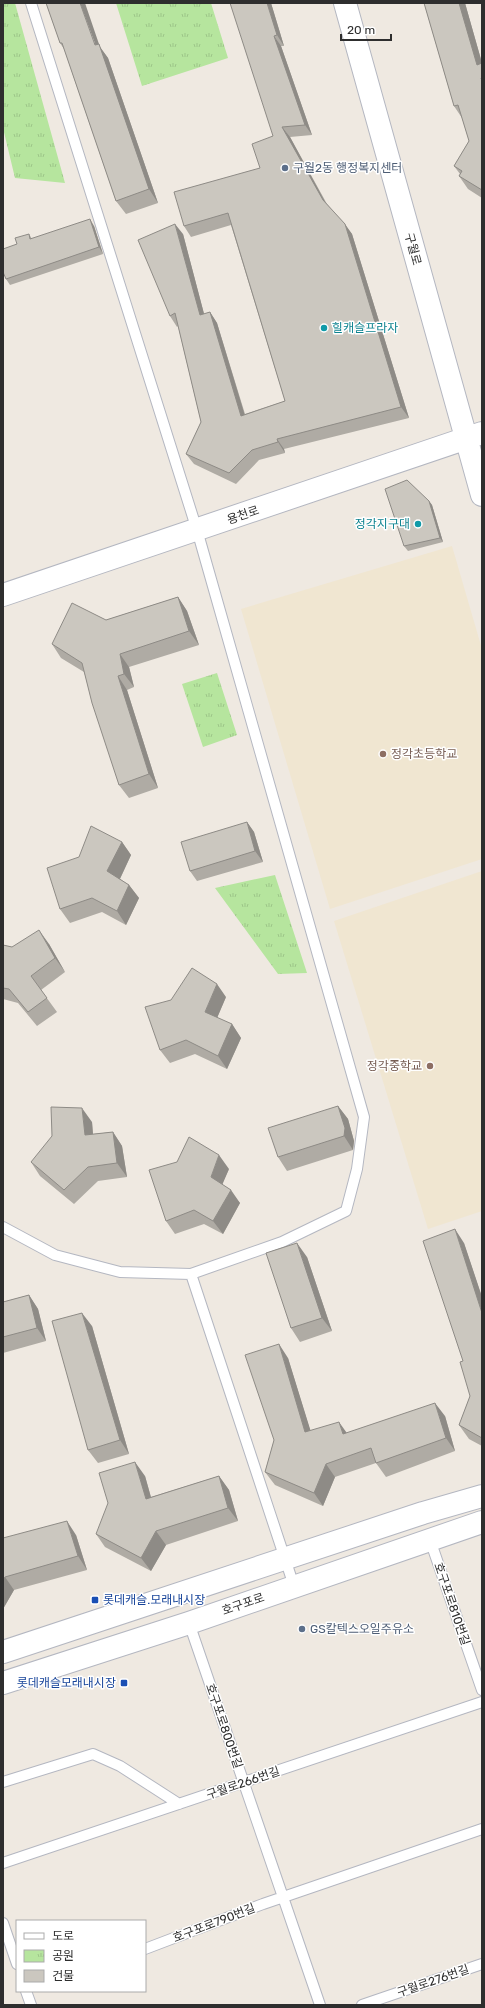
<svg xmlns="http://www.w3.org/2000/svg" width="485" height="2008" viewBox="0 0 485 2008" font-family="Rubik,'Noto Sans KR',sans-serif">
	<defs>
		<pattern id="park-tufts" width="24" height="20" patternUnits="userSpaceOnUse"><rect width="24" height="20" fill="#b6e59e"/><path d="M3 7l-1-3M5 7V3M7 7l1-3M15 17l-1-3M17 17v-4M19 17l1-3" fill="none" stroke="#9dc588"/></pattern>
	</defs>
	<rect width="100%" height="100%" fill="#efe9e1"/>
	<path fill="#f0e6d1" d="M452,546l30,103v210l-152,50 -89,-300z
		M482,871v340l-54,18 -94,-308z"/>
	<path fill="url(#park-tufts)" d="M3,3h12l50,180 -50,-5 -12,-50z
		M116,3h95l17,55 -86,28z
		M217,673l20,62 -34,12 -21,-63z
		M275,875l32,98 -29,1 -63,-86z"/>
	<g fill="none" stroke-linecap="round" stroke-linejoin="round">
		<g stroke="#b4b7c1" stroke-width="12">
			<path id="lane" d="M3,1227l52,28 65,17 71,2 91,-32 64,-31 11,-42 7,-52 -167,-587 -166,-527
				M191,1274l103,312
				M430,1540l52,150
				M189,1623l131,382
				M3,1782l90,-28 27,12 59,38
				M3,1863l479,-161
				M3,1923l14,41
				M145,1949l118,-45 219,-75
				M26,1991l5,14
				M362,2005l120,-41"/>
		</g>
		<g stroke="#b4b7c1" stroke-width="24">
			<path id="secondary" d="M345,3l137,492
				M3,595l479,-162
				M3,1652l420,-139 59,-17
				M3,1683l186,-60 293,-101"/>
		</g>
		<use href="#lane" stroke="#fff" stroke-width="10"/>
		<use href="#secondary" stroke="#fff" stroke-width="22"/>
	</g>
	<path fill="#afaba4" d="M46,3l54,44 8,11 50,145 -32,11 -10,-13 -52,-152 -4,-6z
		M271,3l13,43h-3l31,89 -22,2 37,67 25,30 57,184 -125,31 1,4 -26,7 -23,24 -42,-20 -8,-10 15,-32 -23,-96 -1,1 -7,-11 13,-82 21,80 6,-2 7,11 28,91 40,-13 -54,-176 -40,12 -7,-11 76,-58 13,-32z
		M424,3h41l17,60v135l-14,-9 -9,-13 1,-2 -6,-8 15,-25 -7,-23 -8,-12z
		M94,226l9,28 -93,31 -4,-6 11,-35 12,-10 3,5z
		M429,501l3,4 11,37 -35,9 -4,-5z
		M178,597l9,14 12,34 -70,22 5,20 -7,3 31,98 -29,10 -10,-13 -35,-113 -23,-14 -9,-14 54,-24z
		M247,822l7,10 9,30 -66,19 -7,-10z
		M122,842l9,13 -11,24 9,6 10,13 -13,27 -24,-13 -32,11 -10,-14z
		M49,944l16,28 -24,18 16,22 -20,14 -19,-23 -15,-4v-54l9,2z
		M226,997l-9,21 15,6 9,14 -14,31 -32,-15 -25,9 -10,-13z
		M338,1106l10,13 6,22 -1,9 -66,21 -9,-14z
		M92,1122l1,12 20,-2 9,14 5,31 -29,4 -24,23 -34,-28 -9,-14z
		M229,1169l-7,15 18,19 -17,31 -19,-10 -29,10 -9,-13z
		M464,1243l18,54v149l-13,-7 -10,-14 11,-29z
		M307,1257l25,74 -32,11 -9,-14z
		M29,1295l9,14 8,32 -43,12v-51z
		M92,1326l37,128 -31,9 -10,-13z
		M288,1358l22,72 37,3 98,-17 10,35 -69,26 -10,-14 -41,14 -12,29 -48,-21 -10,-13 9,-32z
		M145,1476l6,21 68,-21 10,14 9,31 -72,24 -15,26 -46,-24 -9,-13z
		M76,1535l11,35 -73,20 -11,19v-71z"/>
	<path fill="#8e8b86" d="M80,3h5l15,44 8,11 50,145 -9,-14z
		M267,3h4l13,43 -7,-11z
		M459,3h6l17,60 -5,2z
		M274,36l7,10 31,89 -7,-10z
		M282,127l8,10 40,74 -7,-11z
		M90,219l4,7 9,28 -4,-7z
		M175,224l8,10 24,91 -7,-10z
		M345,224l7,10 57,184 -8,-11z
		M210,312l7,11 31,103 -7,-10z
		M277,439l7,10 1,4 -7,-11z
		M429,501l3,4 11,37 -3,-4z
		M178,597l9,14 12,34 -10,-14z
		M120,654l9,13 5,20 -10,-13z
		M118,676l9,14 31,98 -9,-14z
		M247,822l7,10 9,30 -8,-11z
		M122,842l9,13 -14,30 -10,-14z
		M129,885l10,13 -13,27 -9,-14z
		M39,930l10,14 16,28 -10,-14z
		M217,984l9,13 -12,28 -9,-13z
		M232,1024l9,14 -14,31 -9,-13z
		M338,1106l10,13 6,22 -1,9 -9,-14z
		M82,1108l10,14 2,26 -9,-13z
		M113,1132l9,14 5,31 -10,-14z
		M219,1155l10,14 -9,21 -9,-13z
		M231,1190l9,13 -17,31 -10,-13z
		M455,1229l9,14 18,54v16z
		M297,1243l10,14 25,74 -10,-13z
		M29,1295l9,14 8,32 -9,-13z
		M82,1313l10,13 37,128 -9,-14z
		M279,1344l9,14 27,87 -10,-13z
		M435,1403l10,13 10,35 -9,-13z
		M339,1422l10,14 -6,-2z
		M135,1462l10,14 10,36 -9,-13z
		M326,1464l9,13 -12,29 -9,-13z
		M219,1476l10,14 9,31 -10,-13z
		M67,1521l9,14 11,35 -9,-14z
		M156,1531l10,14 -15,26 -10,-13z
		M5,1577l9,13 -11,19v-29z"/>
	<path fill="#cbc7bf" stroke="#8e8b86" d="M46,3h34l15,42 4,-1 50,145 -33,12 -54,-158h-2z
		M230,3h37l10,32 -3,1 31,89 -23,2 41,73 22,24 56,183 -124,32 1,3 -26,8 -23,23 -43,-19 15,-32 -26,-109 -5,3 -32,-76 37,-16 25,91 10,-3 31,104 44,-15 -57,-188 -44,13 -10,-34 86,-24 -8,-24 21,-8z
		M424,3h35l18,62 5,-2v14l-1,1 1,3v109l-23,-14 3,-5 -8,-5 15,-25 -11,-36 -4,1z
		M90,219l9,28 -93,32 -3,-7v-23l14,-5 -2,-6 14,-4 1,5z
		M407,480l22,21 11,37 -36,8 -19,-57z
		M178,597l11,34 -69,23 4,20 -6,2 31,98 -30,11 -27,-82 -10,-40 -30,-19 20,-41 34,17z
		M247,822l8,29 -65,20 -9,-29z
		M91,826l31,16 -15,29 22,14 -12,26 -25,-13 -32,11 -13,-41 32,-11z
		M39,930l16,28 -24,18 16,22 -19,14 -19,-23 -6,-1v-43l9,2z
		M192,968l25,16 -12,28 27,12 -14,32 -32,-16 -26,10 -15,-43 26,-7z
		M338,1106l7,22 -1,8 -66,21 -10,-29z
		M51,1107l31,1 3,27 28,-3 4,31 -29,4 -24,23 -33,-28 21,-26z
		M189,1137l30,18 -8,22 20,13 -18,31 -19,-11 -28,11 -17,-51 28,-8z
		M455,1229l27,84v125l-23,-13 11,-29 -10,-34 3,-1 -40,-120z
		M297,1243l25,75 -31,10 -25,-75z
		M29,1295l8,33 -34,9v-35z
		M82,1313l38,127 -32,10 -36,-129z
		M279,1344l26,88 34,-10 4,12 92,-31 11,35 -70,25 -5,-15 -45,16 -12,29 -49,-21 9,-32 -29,-85z
		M135,1462l11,37 73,-23 9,32 -72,23 -15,27 -45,-24 12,-31 -9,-30z
		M67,1521l11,35 -73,21 -2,3v-42z"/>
	<g fill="#5c6f8a" stroke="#fff" stroke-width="1.5">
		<circle cx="285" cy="168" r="4"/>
		<circle cx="302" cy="1629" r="4"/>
	</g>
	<g fill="#0f9aa8" stroke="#fff" stroke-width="1.5">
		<circle cx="324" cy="328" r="4"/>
		<circle cx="418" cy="524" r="4"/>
	</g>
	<g fill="#8d6e63" stroke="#fff" stroke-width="1.5">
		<circle cx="383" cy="754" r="4"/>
		<circle cx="430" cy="1066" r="4"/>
	</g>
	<g fill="#1a4fb4" stroke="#fff" stroke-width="1.5">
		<rect x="91" y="1596" width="8" height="8" rx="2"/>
		<rect x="120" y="1679" width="8" height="8" rx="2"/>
	</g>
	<g text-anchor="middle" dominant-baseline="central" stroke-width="3" stroke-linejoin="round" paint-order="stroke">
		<g font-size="12" fill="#4e5e75" stroke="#fff" text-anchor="start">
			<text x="293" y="168">구월2동 행정복지센터</text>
			<text x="310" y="1629">GS칼텍스오일주유소</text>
		</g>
		<g font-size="12" fill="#2e2e2e" stroke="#fff">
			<text transform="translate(413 249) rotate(75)">구월로</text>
			<text transform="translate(243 515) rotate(-19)">용천로</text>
			<text transform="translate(243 1604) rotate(-19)">호구포로</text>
			<text transform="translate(452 1604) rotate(71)">호구포로810번길</text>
			<text transform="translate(224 1726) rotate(71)">호구포로800번길</text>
			<text transform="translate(243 1783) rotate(-19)">구월로266번길</text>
			<text transform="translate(214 1923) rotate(-21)">호구포로790번길</text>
			<text transform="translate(433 1981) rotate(-19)">구월로276번길</text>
		</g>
		<g font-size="12" fill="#0d838f" stroke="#fff" text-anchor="start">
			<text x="332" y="328">힐캐슬프라자</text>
			<text x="410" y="524" text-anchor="end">정각지구대</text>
		</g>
		<g font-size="12" fill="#785e54" stroke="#fff" text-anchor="start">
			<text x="391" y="754">정각초등학교</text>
			<text x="422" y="1066" text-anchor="end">정각중학교</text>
		</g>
		<g font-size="12" fill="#164399" stroke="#fff" text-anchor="start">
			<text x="103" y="1600">롯데캐슬.모래내시장</text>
			<text x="116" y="1683" text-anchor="end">롯데캐슬모래내시장</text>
		</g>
	</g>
	<rect width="485" height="2008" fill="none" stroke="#2e2e2e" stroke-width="8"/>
	<rect x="16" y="1920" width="130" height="72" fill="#ffffff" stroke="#ababab"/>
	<rect x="24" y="1933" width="20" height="6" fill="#ffffff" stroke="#ababab"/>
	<text x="52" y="1940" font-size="12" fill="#2e2e2e">도로</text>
	<rect x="24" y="1950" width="20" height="12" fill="url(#park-tufts)" stroke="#ababab"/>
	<text x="52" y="1960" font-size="12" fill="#2e2e2e">공원</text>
	<rect x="24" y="1970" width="20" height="12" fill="#cbc7bf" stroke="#ababab"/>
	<text x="52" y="1980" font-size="12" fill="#2e2e2e">건물</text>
	<path d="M341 34v6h50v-6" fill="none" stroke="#2e2e2e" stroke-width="2"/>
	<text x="347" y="34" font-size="12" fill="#2e2e2e" stroke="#ffffff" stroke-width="3" paint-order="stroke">20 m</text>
</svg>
